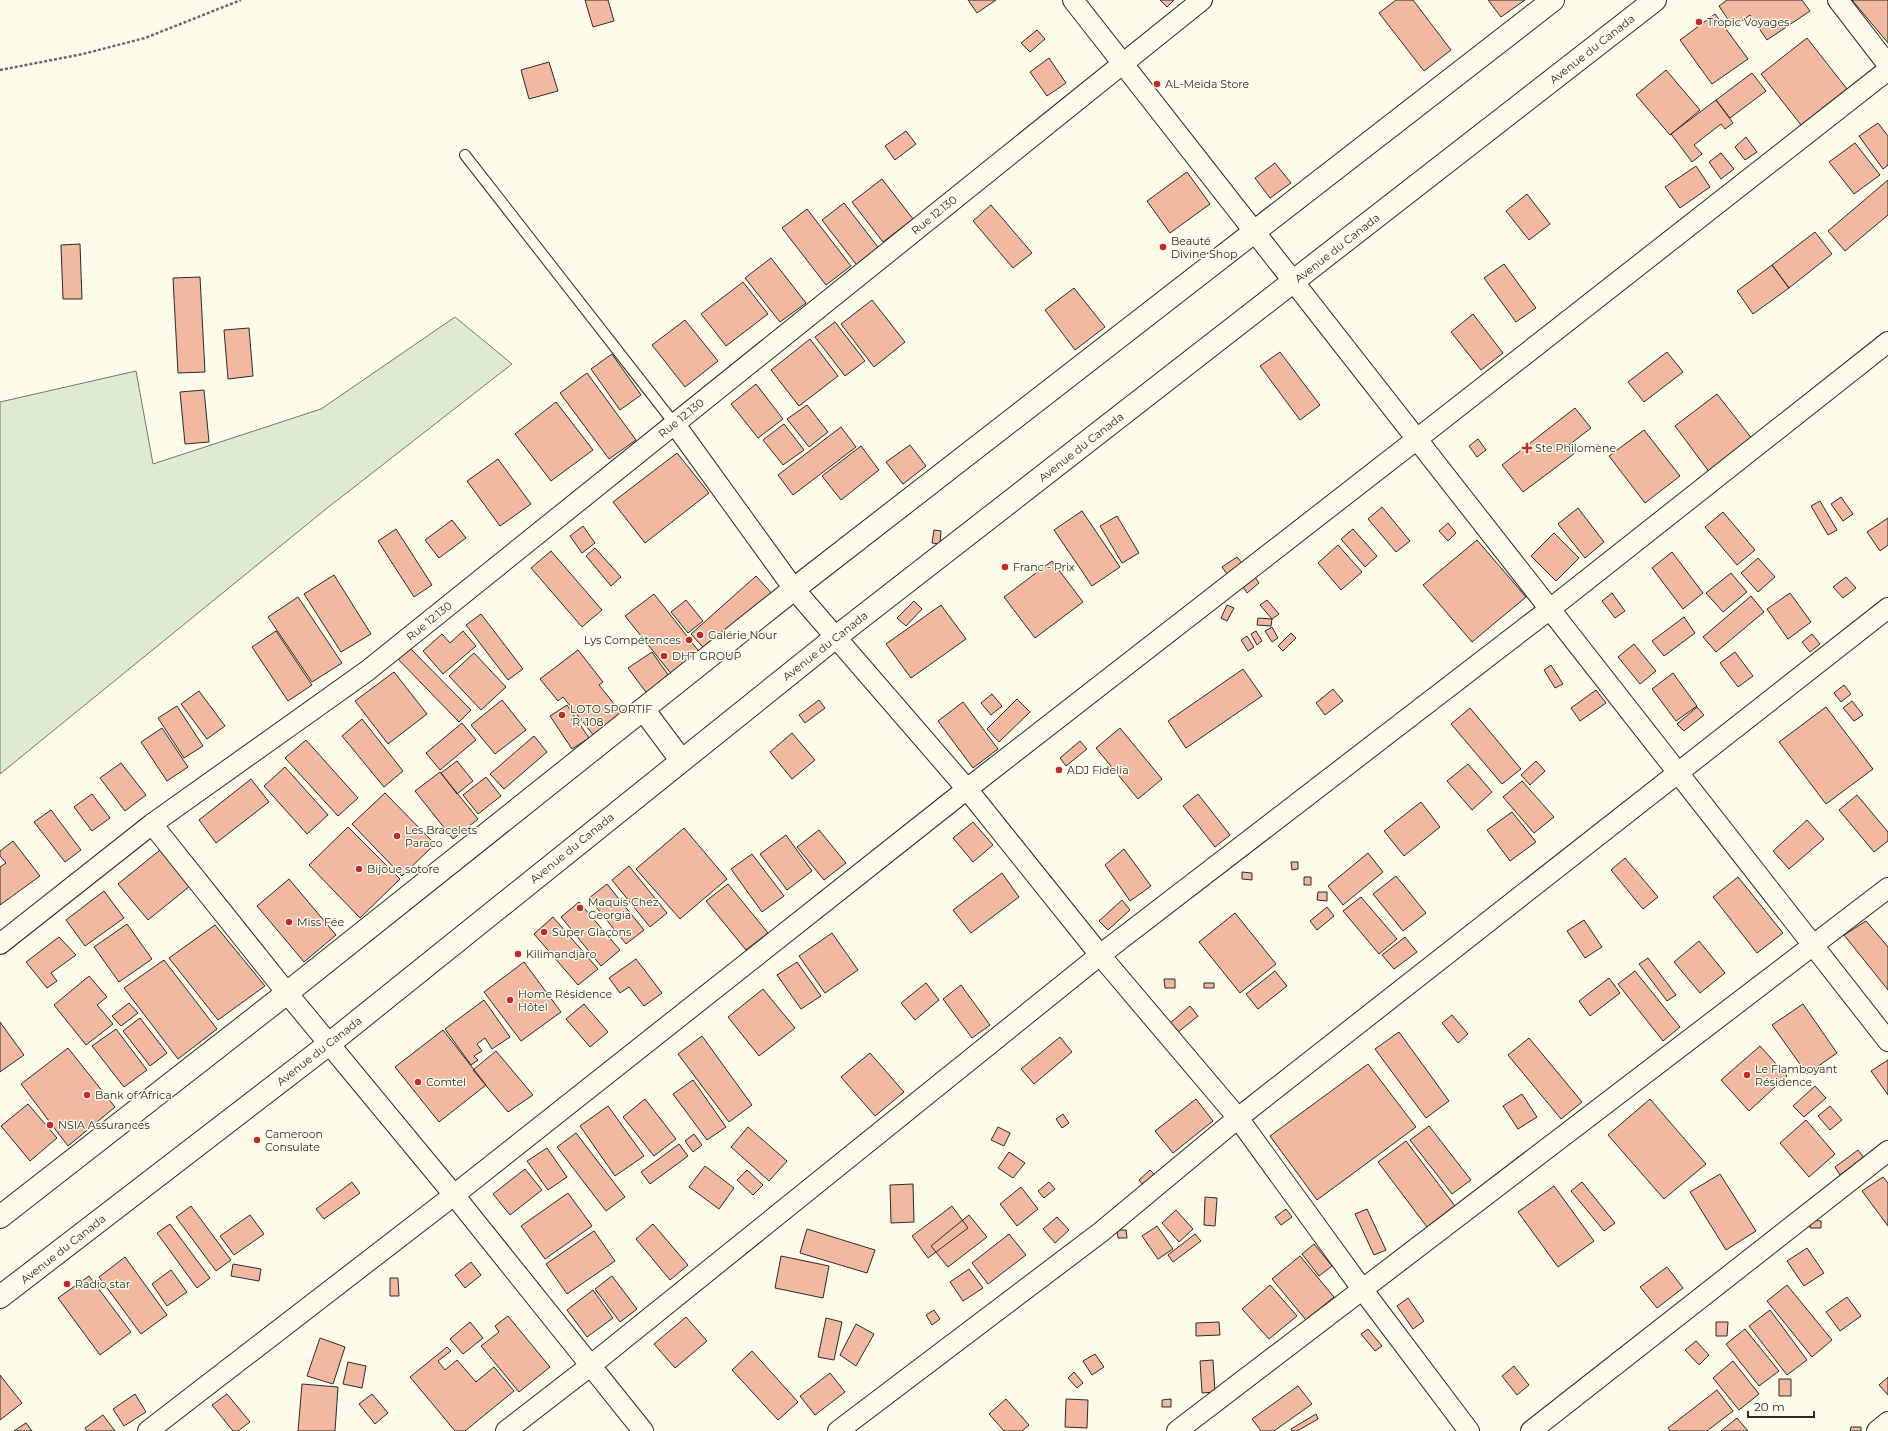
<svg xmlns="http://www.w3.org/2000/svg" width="1888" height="1431" viewBox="0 0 1888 1431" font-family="Montserrat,sans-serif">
	<rect width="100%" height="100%" fill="#fdfbea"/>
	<path fill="#deebd1" stroke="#74746e" d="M455,317l57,47 -186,145 -326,265v-372l136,-31 17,93 168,-55z"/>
	<path fill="#f2b8a0" stroke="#2b2b2b" d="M585,0h23l6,21 -21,6z
		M968,0h28l-19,13z
		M1160,0h14l-7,7z
		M1396,0h17l38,50 -27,21 -45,-58z
		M1488,0h37l-24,17z
		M1727,0h75l8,11 -43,29 -17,-25 -17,12 -14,-21z
		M1852,0h36v43z
		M1715,14l33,45 -36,25 -32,-44z
		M1037,30l8,9 -15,13 -9,-9z
		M1807,38l40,51 -46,36 -40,-51z
		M1049,58l17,25 -19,13 -17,-24z
		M549,62l9,29 -29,8 -8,-29z
		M1666,70l34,40 -30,25 -34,-40z
		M1752,73l14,18 -36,27 -14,-18z
		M1716,100l17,23 -8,6 -4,-5 -27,21 8,9 -10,8 -21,-28z
		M1878,123l10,13v29l-5,4 -24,-33z
		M906,131l10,13 -21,16 -10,-14z
		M1746,137l11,15 -12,8 -10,-13z
		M1855,143l25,32 -26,19 -25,-32z
		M1721,153l13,16 -13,10 -12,-17z
		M1275,163l16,20 -21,15 -15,-20z
		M1696,166l14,21 -30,21 -15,-21z
		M1187,172l23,32 -40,29 -23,-32z
		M882,179l31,40 -30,23 -31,-40z
		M1888,180v35l-43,36 -17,-20z
		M1527,194l23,30 -21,16 -23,-29z
		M844,203l37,48 -22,17 -37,-48z
		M991,205l41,48 -19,15 -40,-47z
		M807,209l44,57 -25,19 -44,-57z
		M1815,232l17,22 -43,34 -17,-23z
		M80,244l2,55h-19l-2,-54z
		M771,258l35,45 -26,19 -35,-44z
		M1504,264l32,44 -20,14 -32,-44z
		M1772,265l17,23 -36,26 -16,-23z
		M200,277l5,95 -27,1 -5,-95z
		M743,282l25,32 -42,32 -25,-32z
		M1074,288l31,39 -30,23 -30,-40z
		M872,300l33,42 -31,25 -33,-43z
		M1473,314l30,39 -22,17 -30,-38z
		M685,320l33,41 -33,26 -33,-42z
		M835,322l30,39 -20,15 -30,-39z
		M249,328l4,48 -25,3 -4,-49z
		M810,339l28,37 -39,30 -28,-36z
		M1280,352l40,53 -20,15 -40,-54z
		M1667,352l16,20 -39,30 -16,-20z
		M612,354l29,41 -21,15 -29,-41z
		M587,373l49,67 -27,19 -49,-66z
		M756,384l27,35 -25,19 -27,-34z
		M204,390l5,52 -24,2 -5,-52z
		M1717,394l36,46 -43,33 -35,-47z
		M556,402l37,48 -42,31 -36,-47z
		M807,405l21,27 -19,15 -22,-28z
		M1575,408l16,20 -22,17 6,8 -52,39 -21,-27z
		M784,424l20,26 -21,15 -20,-25z
		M841,427l15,20 -63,48 -15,-20z
		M1644,430l36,46 -35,27 -36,-47z
		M1478,439l8,11 -9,7 -8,-11z
		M910,445l16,21 -23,18 -17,-22z
		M861,446l18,24 -38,30 -19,-24z
		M677,453l32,40 -64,50 -32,-41z
		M498,459l33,45 -31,22 -33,-45z
		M1841,497l12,17 -10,7 -12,-17z
		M1820,501l17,29 -9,5 -17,-29z
		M1382,507l28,34 -14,11 -28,-33z
		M1578,508l26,34 -19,16 -27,-34z
		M1082,511l38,56 -28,19 -38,-56z
		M1723,512l32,38 -18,15 -32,-38z
		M1117,516l22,37 -17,10 -22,-37z
		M1888,518v27l-8,6 -13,-19z
		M452,520l14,18 -27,20 -14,-18z
		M1448,523l8,10 -8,8 -9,-10z
		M583,526l12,17 -13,10 -12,-17z
		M396,529l36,56 -18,12 -36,-56z
		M1353,529l24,27 -12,11 -24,-28z
		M934,530l7,1 -1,13 -8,-1z
		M1554,533l25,25 -23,23 -25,-25z
		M1477,540l49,57 -54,45 -49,-57z
		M1338,545l24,27 -21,18 -23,-27z
		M595,548l26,29 -10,9 -25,-30z
		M551,551l51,59 -20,17 -51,-59z
		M1672,552l31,41 -20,16 -31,-41z
		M1237,557l5,6 -15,11 -5,-7z
		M1758,558l17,19 -17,15 -17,-19z
		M1052,561l31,41 -48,36 -31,-41z
		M1731,573l16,19 -24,20 -17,-19z
		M334,575l37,59 -30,18 -37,-58z
		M756,576l19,21 -65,58 -19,-21z
		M1255,577l4,6 -12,10 -4,-6z
		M1846,577l10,11 -13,10 -10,-11z
		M1612,593l13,18 -10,7 -13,-17z
		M1790,593l21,29 -23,17 -21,-30z
		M654,594l47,60 -28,22 -48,-60z
		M1751,596l13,16 -48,40 -13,-15z
		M298,597l44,66 -30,19 -44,-65z
		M686,600l17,21 -15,12 -17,-21z
		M1267,600l12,14 -7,5 -12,-14z
		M914,601l8,8 -16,17 -9,-8z
		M941,605l25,34 -55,39 -25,-34z
		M1227,605l7,3 -7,13 -6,-3z
		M481,614l42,55 -15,11 -42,-55z
		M1684,617l11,16 -31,23 -12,-15z
		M1258,618l14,1 -1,7 -14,-1z
		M1272,627l6,11 -6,4 -7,-11z
		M276,631l36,54 -24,16 -36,-54z
		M463,631l13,15 -33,28 -20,-23 19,-17 8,9z
		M1256,631l6,10 -5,4 -6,-11z
		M1291,633l5,5 -13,13 -5,-5z
		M1812,634l8,10 -10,8 -8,-10z
		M1247,636l7,11 -6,4 -7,-11z
		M1634,644l22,27 -16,13 -22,-27z
		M408,646l63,64 -12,12 -63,-65z
		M578,650l25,32 -4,3 27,34 -28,22 -35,-44 -5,4 -18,-22z
		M652,652l19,27 -23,16 -20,-27z
		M1735,652l18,24 -15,11 -18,-24z
		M474,653l32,34 -25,23 -32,-34z
		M1551,665l12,19 -8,4 -11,-18z
		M1243,669l19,27 -76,52 -18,-27z
		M394,672l33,42 -39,30 -33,-43z
		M1673,673l24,33 -21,15 -24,-32z
		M1844,685l7,9 -10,8 -7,-9z
		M1333,689l10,12 -18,14 -9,-12z
		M1596,690l10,13 -26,18 -9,-13z
		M199,691l26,35 -18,13 -26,-35z
		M992,694l10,12 -11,9 -10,-12z
		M1017,699l13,13 -31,30 -12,-13z
		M502,700l24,30 -31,24 -24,-29z
		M819,700l6,8 -20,15 -6,-8z
		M1852,701l11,14 -9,6 -11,-13z
		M963,702l35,47 -25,19 -35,-47z
		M567,705l22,33 -17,11 -22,-33z
		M177,706l26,40 -19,12 -26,-40z
		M1697,707l7,8 -20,16 -7,-7z
		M1826,707l47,62 -47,35 -47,-62z
		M1470,708l51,61 -19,15 -51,-60z
		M362,719l41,52 -19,16 -42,-51z
		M462,723l14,17 -36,30 -14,-17z
		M162,728l26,39 -21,14 -26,-39z
		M1120,728l42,51 -24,20 -42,-51z
		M792,733l23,27 -23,19 -22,-27z
		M534,736l13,16 -43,37 -14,-15z
		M306,740l52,58 -20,18 -53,-58z
		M1080,741l7,8 -21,17 -6,-8z
		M457,761l16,20 -16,13 -16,-21z
		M1536,761l9,10 -15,14 -9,-10z
		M121,763l25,32 -21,16 -25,-33z
		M1468,764l24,28 -20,18 -25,-29z
		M285,767l43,48 -21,19 -43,-48z
		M440,772l38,47 -25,20 -38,-48z
		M486,777l15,19 -23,18 -15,-19z
		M251,779l18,23 -53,41 -17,-23z
		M1522,781l32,36 -20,16 -31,-36z
		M385,793l50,51 -33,32 -50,-52z
		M92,794l18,24 -18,13 -18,-24z
		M1198,794l32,41 -15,12 -32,-41z
		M1857,795l31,37v9l-14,11 -35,-42z
		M1421,802l19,25 -36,29 -20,-25z
		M51,810l30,40 -16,12 -31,-40z
		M1512,812l24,30 -26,19 -23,-31z
		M1807,820l17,19 -35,30 -16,-18z
		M973,822l20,23 -20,17 -20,-24z
		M348,827l52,52 -40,39 -51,-53z
		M684,828l43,51 -47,40 -44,-50z
		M819,830l27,33 -22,17 -27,-33z
		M786,835l26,36 -25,19 -27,-36z
		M13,841l27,35 -40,29v-38l6,-4 -6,-7v-5z
		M1124,849l27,37 -21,15 -25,-36z
		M160,850l30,36 -42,34 -30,-36z
		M1368,853l15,19 -40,33 -15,-19z
		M752,854l32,42 -22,16 -31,-43z
		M1625,858l33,39 -15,12 -32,-39z
		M1291,862h7v7l-6,1z
		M629,866l38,47 -17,14 -38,-47z
		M1242,872l10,1v7l-10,-1z
		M1002,873l17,24 -48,36 -18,-23z
		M1396,876l30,37 -23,18 -30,-37z
		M1304,877h7v8h-7z
		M1738,877l45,56 -26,20 -44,-56z
		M289,879l47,56 -32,27 -47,-56z
		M607,884l37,46 -18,14 -37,-46z
		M728,884l40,49 -22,17 -40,-49z
		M104,891l20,27 -39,28 -19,-26z
		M1318,892h9v9l-10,-1z
		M1361,897l36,42 -18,15 -36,-43z
		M1122,900l8,10 -22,20 -9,-9z
		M579,902l41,48 -19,16 -40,-49z
		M1327,907l7,9 -17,14 -7,-9z
		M1235,913l41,51 -36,29 -41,-51z
		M553,917l45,52 -20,16 -44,-51z
		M1584,920l18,27 -17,11 -18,-27z
		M1866,921l22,26v43l-44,-55z
		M127,924l25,35 -33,23 -25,-35z
		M215,925l50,61 -47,34 -49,-62z
		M832,933l26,37 -33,23 -26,-37z
		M59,937l17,18 -25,18 6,8 -10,7 -21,-26z
		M1405,937l12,15 -23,17 -12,-14z
		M1699,941l26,32 -25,20 -26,-31z
		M1648,958l28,37 -9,6 -28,-37z
		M636,959l26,34 -18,13 -15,-19 -9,6 -11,-15z
		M164,960l53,69 -39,30 -54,-71z
		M524,962l37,50 -40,29 -37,-49z
		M797,962l24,34 -20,13 -24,-34z
		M1275,971l12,15 -29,23 -12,-15z
		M1635,971l45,56 -17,14 -45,-57z
		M89,976l18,21 -10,8 16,19 -27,21 -32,-40z
		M1609,978l11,15 -30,23 -11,-15z
		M1164,979h11v9h-10z
		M926,983l13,17 -24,20 -14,-17z
		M1204,983h10v5h-10z
		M961,985l29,40 -18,13 -29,-39z
		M763,989l32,39 -36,28 -31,-39z
		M484,1000l26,37 -18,12 -7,-11 -8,6 5,7 -8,5 4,4 -7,5 -26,-36z
		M129,1003l9,10 -17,13 -9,-10z
		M584,1004l24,28 -18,15 -24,-28z
		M1803,1004l34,49 -30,21 -35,-49z
		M1190,1006l8,10 -21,17 -8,-9z
		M1452,1015l16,19 -10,9 -16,-20z
		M140,1018l27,35 -17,13 -27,-35z
		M0,1022l24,33 -24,17z
		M116,1029l31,41 -23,17 -32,-41z
		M443,1030l43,55 -47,37 -44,-55z
		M1399,1032l50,69 -23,17 -51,-69z
		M702,1036l50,69 -23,17 -51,-68z
		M1060,1037l12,15 -38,32 -13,-15z
		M1529,1038l53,64 -21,17 -53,-64z
		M1760,1046l27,30 -38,35 -28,-31z
		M68,1048l47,59 -47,39 -47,-62z
		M496,1051l37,44 -25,17 -35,-42z
		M870,1053l34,39 -29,24 -34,-39z
		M1888,1060v35l-17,-24z
		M1368,1064l48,63 -99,73 -47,-64z
		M693,1080l33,47 -19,13 -34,-46z
		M1815,1086l11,12 -22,19 -11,-11z
		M1522,1094l15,23 -19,12 -15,-23z
		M645,1099l31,40 -22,17 -31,-39z
		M1196,1099l17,22 -40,32 -18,-22z
		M1650,1099l56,65 -42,35 -56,-64z
		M28,1104l29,34 -27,23 -29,-35z
		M608,1106l36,50 -29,20 -35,-50z
		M1830,1106l12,14 -12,10 -12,-14z
		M1063,1114l6,9 -7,5 -6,-9z
		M1806,1120l29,34 -26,23 -29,-34z
		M1429,1126l42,54 -19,14 -42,-54z
		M748,1127l39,34 -18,20 -38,-34z
		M998,1127l12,6 -6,13 -13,-6z
		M576,1133l49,64 -19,14 -49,-64z
		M694,1134l8,11 -9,7 -8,-11z
		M1406,1141l49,65 -28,21 -49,-65z
		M679,1144l9,12 -38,28 -9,-12z
		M547,1148l20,29 -19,13 -21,-29z
		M1858,1150l6,8 -24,17 -5,-8z
		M1009,1152l16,11 -12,15 -15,-10z
		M705,1166l29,22 -15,21 -30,-22z
		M525,1169l17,21 -32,25 -17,-21z
		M747,1170l16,15 -10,10 -16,-15z
		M1150,1170l6,6 -12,10 -5,-6z
		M1720,1174l36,57 -30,19 -36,-58z
		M1883,1177l5,6v43l-26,-35z
		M352,1182l8,11 -36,26 -8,-10z
		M1049,1182l6,7 -11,9 -6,-7z
		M1582,1182l33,41 -11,8 -33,-40z
		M913,1184l1,38 -23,1 -1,-38z
		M1554,1186l40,55 -36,26 -40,-55z
		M1021,1187l17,22 -21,17 -17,-22z
		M568,1193l24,33 -47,33 -24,-33z
		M1205,1197l12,1 -2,28 -11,-1z
		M191,1206l40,54 -15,11 -40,-54z
		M952,1206l16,22 -40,30 -16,-22z
		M1286,1209l6,8 -11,8 -6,-8z
		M1367,1209l19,41 -12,5 -19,-41z
		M1176,1210l17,19 -14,13 -17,-19z
		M250,1215l14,19 -30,21 -14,-19z
		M969,1215l18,22 -39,30 -17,-21z
		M1057,1217l12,13 -14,13 -12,-14z
		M1811,1220l10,1v7h-11z
		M170,1224l40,54 -13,10 -40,-55z
		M653,1224l35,41 -18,15 -34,-41z
		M1157,1226l16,23 -15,10 -16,-23z
		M807,1229l68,21 -8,23 -67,-20z
		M1117,1230h9l1,8h-9z
		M594,1231l21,30 -48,33 -21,-30z
		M1009,1234l17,21 -38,29 -16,-21z
		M1195,1234l6,7 -28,21 -5,-7z
		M1314,1244l18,22 -13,10 -17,-22z
		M1807,1248l17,25 -20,13 -17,-25z
		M781,1256l48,10 -6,32 -48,-10z
		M1300,1256l34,41 -28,23 -34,-41z
		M125,1257l42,58 -26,19 -42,-57z
		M471,1262l10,13 -16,13 -10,-13z
		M233,1264l28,5 -2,12 -28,-5z
		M1667,1267l16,21 -26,20 -17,-21z
		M969,1269l14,19 -20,13 -13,-19z
		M171,1270l16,22 -20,14 -15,-22z
		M89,1276l42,56 -31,23 -42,-57z
		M612,1276l25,33 -17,13 -25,-33z
		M390,1278h8l1,18h-9z
		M1270,1285l27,31 -28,23 -27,-30z
		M1787,1285l45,55 -20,17 -45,-56z
		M593,1290l20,28 -26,19 -20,-27z
		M1847,1297l14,19 -21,15 -14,-19z
		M1408,1298l16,23 -11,8 -16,-23z
		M934,1310l6,9 -8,6 -6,-10z
		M1770,1310l37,50 -20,15 -38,-49z
		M508,1316l42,51 -31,25 -38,-46 18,-14 -4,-6z
		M686,1317l21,24 -32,27 -21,-24z
		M826,1318l16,4 -8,38 -16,-3z
		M470,1322l13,16 -20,16 -13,-15z
		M1219,1322l1,13 -24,1v-13z
		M1716,1322h12l-1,14h-11z
		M856,1324l18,10 -18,32 -16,-11z
		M1368,1329l14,17 -7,5 -14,-17z
		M1745,1329l34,42 -20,15 -33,-42z
		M320,1338l25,9 -12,37 -26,-8z
		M1696,1341l13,14 -10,10 -14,-15z
		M447,1347l4,4 -13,10 7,9 12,-10 19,22 18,-15 20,24 -49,40h-10l-45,-54z
		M752,1351l46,51 -20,18 -46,-50z
		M1095,1354l9,13 -12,8 -9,-14z
		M1213,1360l2,32 -13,1 -2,-32z
		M1733,1361l26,33 -20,16 -26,-32z
		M348,1362l18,4 -4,22 -19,-4z
		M1514,1366l15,19 -12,10 -15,-19z
		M1074,1372l9,11 -6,5 -9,-10z
		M830,1373l15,19 -30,23 -15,-19z
		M0,1375l22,28 -22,17z
		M1888,1377v18l-9,-10z
		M1779,1379h12v17h-12z
		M302,1384l36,3 -3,44h-37z
		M1298,1386l14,18 -38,27h-13l-9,-12z
		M1717,1390l16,21 -26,20h-37l-2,-3z
		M135,1394l11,18 -22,14 -11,-17z
		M227,1394l23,28 -12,9h-5l-21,-26z
		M372,1394l16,19 -13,11 -16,-20z
		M1006,1399l23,26 -7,6h-18l-15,-17z
		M1066,1399l22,1 -1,28 -22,-1z
		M1171,1399v8h-9v-7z
		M1316,1414l2,5 -21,12h-5l-1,-2z
		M103,1415l12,16h-28l-2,-3z
		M1737,1418l11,13h-27z
		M26,1423l6,8h-18z
		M1851,1427h10v4h-11z"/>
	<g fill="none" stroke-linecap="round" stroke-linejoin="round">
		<g stroke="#2b2b2b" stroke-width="12">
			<path id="lane" d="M465,155l209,268"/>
		</g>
		<g stroke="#2b2b2b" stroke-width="22">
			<path id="street" d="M1073,0l815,1041
				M1838,0l50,65
				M674,423l120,166 173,200 133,166 138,163 124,171 107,142
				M152,824l135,169 167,202 189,236
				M0,944l152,-120 215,-153 835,-671
				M148,1431l306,-236 513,-406 450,-350 471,-369
				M506,1431l84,-65 510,-411 450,-346 338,-267
				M838,1431l263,-199 137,-114 650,-510
				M1177,1431l711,-543
				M1531,1431l357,-280
				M1877,1431l11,-9"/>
		</g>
		<g stroke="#2b2b2b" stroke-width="24">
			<path id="secondary" d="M643,709l38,51
				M0,1217l287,-224 507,-404 759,-589
				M0,1297l329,-253 507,-407 819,-637"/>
		</g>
		<path stroke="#6a6964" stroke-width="2.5" stroke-dasharray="3 2" stroke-linecap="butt" d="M0,70l83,-16 62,-16 96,-38"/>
		<use href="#lane" stroke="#fdfbea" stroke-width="10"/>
		<use href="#street" stroke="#fdfbea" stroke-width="20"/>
		<use href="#secondary" stroke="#fdfbea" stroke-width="22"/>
	</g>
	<g fill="#c62828" stroke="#fdfbea" stroke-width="1.5">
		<circle cx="1699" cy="22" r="4"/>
		<circle cx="1157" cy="84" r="4"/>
		<circle cx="1163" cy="247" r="4"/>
		<path d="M1525 442h4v4h4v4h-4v4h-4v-4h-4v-4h4z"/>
		<circle cx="1005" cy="567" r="4"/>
		<circle cx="700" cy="635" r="4"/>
		<circle cx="689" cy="640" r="4"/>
		<circle cx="664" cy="656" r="4"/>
		<circle cx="562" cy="715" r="4"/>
		<circle cx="1059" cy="770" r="4"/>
		<circle cx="397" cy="836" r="4"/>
		<circle cx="359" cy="869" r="4"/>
		<circle cx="580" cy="908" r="4"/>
		<circle cx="289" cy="922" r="4"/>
		<circle cx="544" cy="932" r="4"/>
		<circle cx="518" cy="954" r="4"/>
		<circle cx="510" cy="1000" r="4"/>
		<circle cx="1747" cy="1075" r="4"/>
		<circle cx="418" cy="1082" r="4"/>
		<circle cx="87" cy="1095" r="4"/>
		<circle cx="50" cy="1125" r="4"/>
		<circle cx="257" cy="1140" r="4"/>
		<circle cx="67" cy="1284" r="4"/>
	</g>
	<g text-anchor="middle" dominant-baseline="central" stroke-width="3" stroke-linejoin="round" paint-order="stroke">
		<g font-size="11" fill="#2b2b2b" stroke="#fdfbea" text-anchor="start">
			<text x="1707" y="22">Tropic Voyages</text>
			<text x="1165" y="84">AL-Meida Store</text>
			<text x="1171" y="241">Beauté<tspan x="1171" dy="13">Divine Shop</tspan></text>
			<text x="1535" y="448">Ste Philomène</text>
			<text x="1013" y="567">Franc - Prix</text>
			<text x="708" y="635">Galérie Nour</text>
			<text x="681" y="640" text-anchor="end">Lys Compétences</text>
			<text x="672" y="656">DHT GROUP</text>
			<text x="570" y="709">LOTO SPORTIF<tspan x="570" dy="13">'R' 108</tspan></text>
			<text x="1067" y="770">ADJ Fidelia</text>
			<text x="405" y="830">Les Bracelets<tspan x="405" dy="13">Paraco</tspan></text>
			<text x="367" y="869">Bijoue sotore</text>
			<text x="588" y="902">Maquis Chez<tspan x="588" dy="13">Georgia</tspan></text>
			<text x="297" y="922">Miss Fée</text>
			<text x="552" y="932">Super Glaçons</text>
			<text x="526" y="954">Kilimandjaro</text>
			<text x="518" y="994">Home Résidence<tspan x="518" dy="13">Hôtel</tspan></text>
			<text x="1755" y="1069">Le Flamboyant<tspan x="1755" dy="13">Résidence</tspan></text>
			<text x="426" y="1082">Comtel</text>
			<text x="95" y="1095">Bank of Africa</text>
			<text x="58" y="1125">NSIA Assurances</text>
			<text x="265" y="1134">Cameroon<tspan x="265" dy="13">Consulate</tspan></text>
			<text x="75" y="1284">Radio star</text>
		</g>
		<g font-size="11" fill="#2b2b2b" stroke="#fdfbea">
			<text transform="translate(1592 49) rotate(-38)">Avenue du Canada</text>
			<text transform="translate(934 215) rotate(-39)">Rue 12.130</text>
			<text transform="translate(1337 248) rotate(-38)">Avenue du Canada</text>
			<text transform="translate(681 418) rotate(-39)">Rue 12.130</text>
			<text transform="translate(1081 447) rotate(-38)">Avenue du Canada</text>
			<text transform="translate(429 621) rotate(-39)">Rue 12.130</text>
			<text transform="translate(825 646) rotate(-38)">Avenue du Canada</text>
			<text transform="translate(572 848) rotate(-39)">Avenue du Canada</text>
			<text transform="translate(319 1051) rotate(-38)">Avenue du Canada</text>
			<text transform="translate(63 1249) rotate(-38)">Avenue du Canada</text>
		</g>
	</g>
	<path d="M1748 1411v6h66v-6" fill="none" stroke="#2b2b2b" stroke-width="2"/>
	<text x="1754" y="1411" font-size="12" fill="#2b2b2b" stroke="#fdfbea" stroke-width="3" paint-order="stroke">20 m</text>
</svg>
